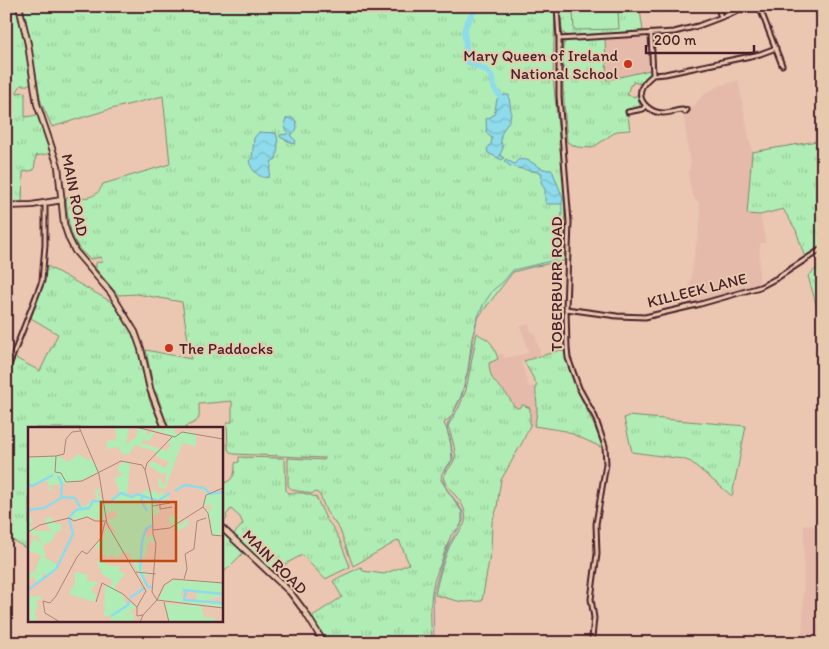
<svg xmlns="http://www.w3.org/2000/svg" width="829" height="649" viewBox="0 0 829 649" font-family="Itim,sans-serif">
	<defs>
		<pattern id="grass-tufts" width="24" height="20" patternUnits="userSpaceOnUse" patternTransform="scale(1.25)"><rect width="24" height="20" fill="#b0edb4"/><path d="M3 7l-1-3M5 7V3M7 7l1-3M15 17l-1-3M17 17v-4M19 17l1-3" fill="none" stroke="#99cb9b"/></pattern>
		<pattern id="water-waves" width="16" height="10" patternUnits="userSpaceOnUse" patternTransform="scale(1.25)"><rect width="16" height="10" fill="#8ddbeb"/><path d="M0 5q4-4 8 0t8 0" fill="none" stroke="#7bbcca"/></pattern>
	</defs>
	<rect width="100%" height="100%" fill="#ebc7b1"/>
	<filter id="ink" filterUnits="userSpaceOnUse"><feTurbulence type="fractalNoise" baseFrequency=".02" numOctaves="2"/><feDisplacementMap in="SourceGraphic" scale="10" xChannelSelector="R" yChannelSelector="G"/><feConvolveMatrix kernelMatrix="1 2 1 2 8 2 1 2 1" color-interpolation-filters="sRGB"/></filter>
	<g filter="url(#ink)">
		<path fill="#e5baab" d="M643,37l5,3 2,30 -43,10 -2,-40z
			M738,80l14,72 -4,61 12,2 5,23v5h-5l-1,43 -5,3 -68,16 15,-89 -2,-14 -4,-2 -5,-12 -2,-15 3,-11 -3,-12 -4,-32 19,-23 13,-8z
			M529,324l2,7 4,3 6,22 -20,6 8,25 7,-1 -1,5 2,15v9l-3,11 -4,-1v-17l-16,-2 -8,-12 -9,-9 -5,-6 -3,-11v-5l9,-4 -1,-4 6,-1 1,4 25,-5 -9,-27z
			M804,524l19,4v115h-22l2,-26z"/>
		<path fill="url(#grass-tufts)" stroke="#7d8670" d="M6,6h10l11,48 4,28 -3,3h-7l-5,8 9,-1v25l13,-2 14,38 -16,3 -2,14 -11,2 -1,30h-16z
			M23,6h532l-2,71 12,121 -1,63 -28,5 -23,6 -36,47 -5,19 -4,32 -7,26 -9,20 -8,7 6,14 3,22 -11,14 -1,7 21,32v9l-1,5 -10,9 -17,46c-5,20 -3,41 -2,62h-105l-16,-26 31,-20 -9,-16 5,-3 23,-11 2,4 21,3 25,-10 -10,-24 -46,26 -13,-36 -14,-19 -6,-16 -4,-3 -6,2c-8,-5 -17,0 -22,-9v-27l36,2 1,-2 -91,-4 -4,-2 -2,-3 -1,-27h5v-21l-33,3c0,15 3,16 -13,22v2h-18l-11,-34 -3,-4 -8,-40 45,9 -9,-57 -45,-8 -19,1 -22,-26v-6l2,-1 4,1v-2l-1,-4 -11,2c-21,-15 -22,-39 -24,-62 16,1 30,4 37,-13l67,-20 -7,-68 -56,14 -55,17 -11,-25z
			M560,6h116c-8,10 -24,5 -36,4l3,21 -75,5 -5,-3 -1,-4z
			M605,38l2,42 43,-10 1,4 -10,10 -8,-2 -1,3h-2l-3,10 8,2 1,-2h3l1,12 -13,3 3,20 -13,1 -25,17 -15,-1 -10,-5 -4,-54v-44l1,-2 5,-2z
			M823,140v106l-18,12 -9,-28 -13,-21 -23,6 -13,-1 5,-62z
			M823,263v65l-15,-52z
			M47,266l70,39 17,30 4,10 7,38 5,19 10,22 -4,4h-127v122l-23,-14v-154l2,-8 7,-16 25,13 18,-37 -27,-16 11,-31z
			M477,333c3,3 7,4 11,7 5,4 8,13 10,19l-9,4c1,20 8,19 18,32 3,4 5,8 7,11l4,2 5,-3 7,3v17l-7,16 -22,39 -2,11 -2,17 -5,14 -1,27 -9,52 -17,1 -7,-1 -23,-6c3,-15 10,-42 18,-55 6,-10 15,-14 12,-28 -3,-14 -19,-22 -21,-36 3,-6 9,-11 11,-18 1,-8 -4,-24 -7,-32l12,-21 6,-15z
			M561,350l4,2c6,34 27,63 38,96l-37,-17 -32,-5c2,-6 3,-12 3,-18 0,-8 -2,-15 -1,-22l1,-1 -13,-24z
			M628,416l118,10 -14,70 -41,-34 -8,-3 -51,-7 -8,-34z
			M239,457l44,1 2,2 1,31 2,2h15l13,4 10,22 8,10 6,12 10,26 -25,12 -23,-24 -30,16 -39,-36 10,-11 -3,-7 -9,-8 -5,6 1,3 -5,6 -1,-1v-41l1,2c12,-4 13,-9 13,-21l4,-1z
			M221,530l22,23 -22,22z"/>
		<path fill="#b0edb4" stroke="#7d8670" d="M618,10l1,19 -45,1 -1,-19z"/>
		<path fill="url(#water-waves)" stroke="#72909e" d="M506,95h3c0,6 2,12 2,17 0,15 -16,18 -8,36l-3,7 4,3 -2,2 -14,-7 -1,-4 4,-5 1,-6 -6,-5c1,-5 0,-10 0,-14l8,-4 3,-16 3,-3z
			M287,118h5l4,3c2,8 1,10 -6,14l6,6 -2,3 -14,-7v-2l7,-1 1,-1c-3,-5 -5,-9 -2,-14z
			M259,132l17,1c3,8 2,17 0,26l-4,2 -3,16c-10,3 -18,-8 -20,-16l3,-3 2,-20z
			M506,159l8,5 4,-4c14,-4 18,11 34,10l11,28 -1,6h-14l-3,-2v-12l-4,-8 1,-9 -25,-5 -2,-1 -5,-1 -6,-5z"/>
		<g fill="none" stroke-linecap="round" stroke-linejoin="round">
			<path stroke="#72909e" stroke-width="1" d="M434,643l-1,-49 9,-32 7,-18 14,-23v-9l-5,-8 -11,-14 -4,-9 2,-10 7,-10 -1,-16 -4,-15 1,-7 14,-27 6,-25 9,-52 6,-14 10,-15 10,-8 10,-12 42,-10 6,-4 1,-52"/>
			<path stroke="#8ddbeb" stroke-width="6" d="M476,6l-10,19 -2,7 2,13 -1,9 2,7 20,10 5,6 2,10 6,9"/>
			<g stroke="#4a1f2b" stroke-width="7">
				<path id="minor" d="M557,6l2,33v57l10,126 -3,87 1,39 1,10 11,30 16,29 10,29 1,18 -10,60 1,30 -6,45 3,19 -2,20 -2,5
					M717,6l4,11
					M759,6l23,59
					M651,34l2,41 12,-1 95,-20 16,-6
					M559,39l115,-7 24,-6 53,-20
					M653,75c-5,4 -11,9 -12,15 -3,13 11,23 22,23 7,0 14,-3 20,-3l2,2 2,-2
					M628,112l15,-3 2,-3
					M566,309l51,7 28,1 52,-12 63,-18 17,-9 46,-30
					M6,373l36,-92 3,-36v-41"/>
			</g>
			<g stroke="#4a1f2b" stroke-width="8">
				<path id="secondary" d="M19,6l9,38 9,60 21,62 6,58 5,15 6,12 36,42 24,39 6,17 9,40 15,39
					M6,206l26,-1 30,-5
					M221,527l69,65 15,20 19,31"/>
			</g>
			<use href="#minor" stroke="#e7caae" stroke-width="3"/>
			<use href="#secondary" stroke="#e7caae" stroke-width="4.5"/>
		</g>
	</g>
	<g fill="#c8321e" stroke="#e7caae" stroke-width="2">
		<circle cx="628" cy="64" r="5"/>
		<circle cx="169" cy="348" r="5"/>
	</g>
	<g text-anchor="middle" dominant-baseline="central" stroke-width="4" stroke-linejoin="round" paint-order="stroke">
		<g font-size="16" fill="#4a1f2b" stroke="#e7caae" text-anchor="end">
			<text x="618" y="55">Mary Queen of Ireland<tspan x="618" dy="18">National School</tspan></text>
			<text x="179" y="348" text-anchor="start">The Paddocks</text>
		</g>
		<g font-size="16" fill="#4a1f2b" stroke="#e7caae">
			<text transform="translate(75 195) rotate(79)">MAIN ROAD</text>
			<text transform="translate(556 284) rotate(-90)">TOBERBURR ROAD</text>
			<text transform="translate(697 290) rotate(-14)">KILLEEK LANE</text>
			<text transform="translate(275 562) rotate(45)">MAIN ROAD</text>
		</g>
	</g>
	<g transform="translate(28 427)">
		<rect width="195" height="195" fill="#ebc7b1"/>
		<path d="M87,0h14l-3,18 10,-8 2,-9 9,3v5l8,-8 8,-1 -2,6 -5,-3 -6,11 -6,-1 -3,3 29,9 -4,-3 5,-3 -3,-5 5,-4 -10,-4 1,-6h14l-5,4 4,3 11,-3 8,3v12l-14,-3 -17,46 -6,-2 -1,-8 3,-1 1,7h3l2,-14 -3,4 -15,-9 1,-4h4l12,6 3,-6 -13,-6 2,-4 -23,-7 -7,10 -5,-2 1,3 -6,-9 -11,2v-8l10,-2zM51,27l8,6 6,-2 -1,5 4,1 2,8 -18,9 -32,5 6,6 -6,-3v-8l-20,4v-27l30,-2 10,6zM96,35l6,1 -3,32h13l7,-7 1,5 7,-3 3,5 7,-5 -4,8 -8,2 6,1 7,-5 4,1 -14,8v4h4l-2,5 -5,1 -1,11 -7,5 3,8 4,-5 4,9 -7,-2 -4,16h-5l3,15 8,2 -8,2 1,9 -15,-32 -6,-1 -6,7 -5,-5 -5,4 -12,-12 10,-10v-9l13,8 -11,-15 10,-3 -1,-6 -10,3 -3,7 -16,-5 -9,4 -9,-3 12,-12 4,2 7,-7 5,1 -2,-9 3,-3 3,-1 -3,7 7,7 8,-1 7,-7 -5,-16 8,-4 -5,-2v-6zM172,61l10,6 13,-3 -2,45h-8l-3,-13 4,-2 -5,-1 -3,-10h5v-5l-8,1 4,-12zM0,85l5,10 -4,2 6,7h16l-7,-12 8,-2 1,6 8,1v7h-4l-6,11 -8,3 -7,-11 -2,3 -6,-9zM148,88l5,11 5,-7 3,5 -13,8 2,-11 -4,5 -5,-4v-6zM13,129l16,8 -1,5 -10,6 -4,-2 1,5 -5,5 -5,-7 -5,7v-7l6,-5 5,5 -4,-6zM75,133l3,5 15,2 -3,3 7,4 -11,13 8,7 5,12 2,-4 7,5 -12,10 9,-5 1,7 -4,3h-20l1,-6h-7l1,-31h6l1,-5 -10,-6 -5,-13zM47,145l13,3 -1,6 11,1 -7,8 5,5 -1,7 -26,-8 6,-11zM145,153l50,3v9l-42,-1 2,9 40,4v3l-65,-7 7,-14zM0,165l4,5 8,-1 2,3 -7,2 3,3 -4,11 4,2 -4,5h-4v-15l-2,3zM169,166l26,2v1l-21,5 -6,-2zM137,177l36,2 3,11 10,1 1,4h-46l-3,-7 4,-4 -4,1z" fill="#b0edb4"/>
		<path d="M6,111l9,7 3,13 -18,-8z" fill="#b0edb4"/>
		<path fill="none" stroke="#8ddbeb" stroke-width="2.5" d="M30,49l4,8 -1,14M0,57l4,2 21,-11M147,64l9,-6 20,3 6,6 13,-2M115,70l-2,3 6,11M0,83l16,-2 19,-11 12,1 6,11M112,144l2,-30 4,-12 6,-4M113,146l7,14h4M0,163l28,-21 17,-35 -4,-16 7,-8 13,-2 4,-7 17,1 11,-9 11,4 5,-3 21,7 12,-8M155,163l40,4M158,164l-2,9 39,3M102,171l14,-10M83,189l17,-11 1,-4"/>
		<path fill="none" stroke="#ab847b" stroke-width="1" d="M51,0l20,47 8,50 39,67 -9,16v9l6,-1 -3,7M108,0l39,10 7,-5M154,5l41,7M28,29l8,-2 2,-15 6,-7 8,-1M0,30l28,-1 -1,16 6,1 5,9 16,-1 39,-20 21,4 3,5M132,78v4l12,-2M124,79l18,-3M175,80l5,6 4,22 11,1M175,80l3,-12 17,-7M125,103l17,-2 33,-21M0,105l12,-7 29,-7 5,3 13,-4 8,4h12M108,145l20,2M156,152l3,-10 -2,-15 9,-5 3,-28 9,-3M195,156l-50,-4 -9,6 -7,15 66,8M68,175l6,-19 21,11 14,13M136,175l5,20M17,186l-2,-12 7,2 6,-7 21,-39 5,-6 5,3 14,-16 4,-16M17,186l15,9M115,188l14,-15 -5,-8 4,-48 -3,-10 -1,-35 -7,-29 2,-7 25,-26"/>
		<path fill="#c04a14" fill-opacity="0.15" stroke="#c04a14" stroke-width="2.5" d="M73,75h75v59h-75z"/>
		<rect width="195" height="195" fill="none" stroke="#4a1f2b" stroke-width="2.5"/>
	</g>
	<rect width="829" height="649" fill="none" stroke="#e7caae" stroke-width="25"/>
	<rect x="12" y="12" width="804" height="624" fill="none" stroke="#4a1f2b" stroke-width="2" filter="url(#ink)"/>
	<path d="M646 45v8h108v-8" fill="none" stroke="#4a1f2b" stroke-width="2.5"/>
	<text x="654" y="45" font-size="15" fill="#4a1f2b" stroke="#e7caae" stroke-width="4" paint-order="stroke">200 m</text>
</svg>
